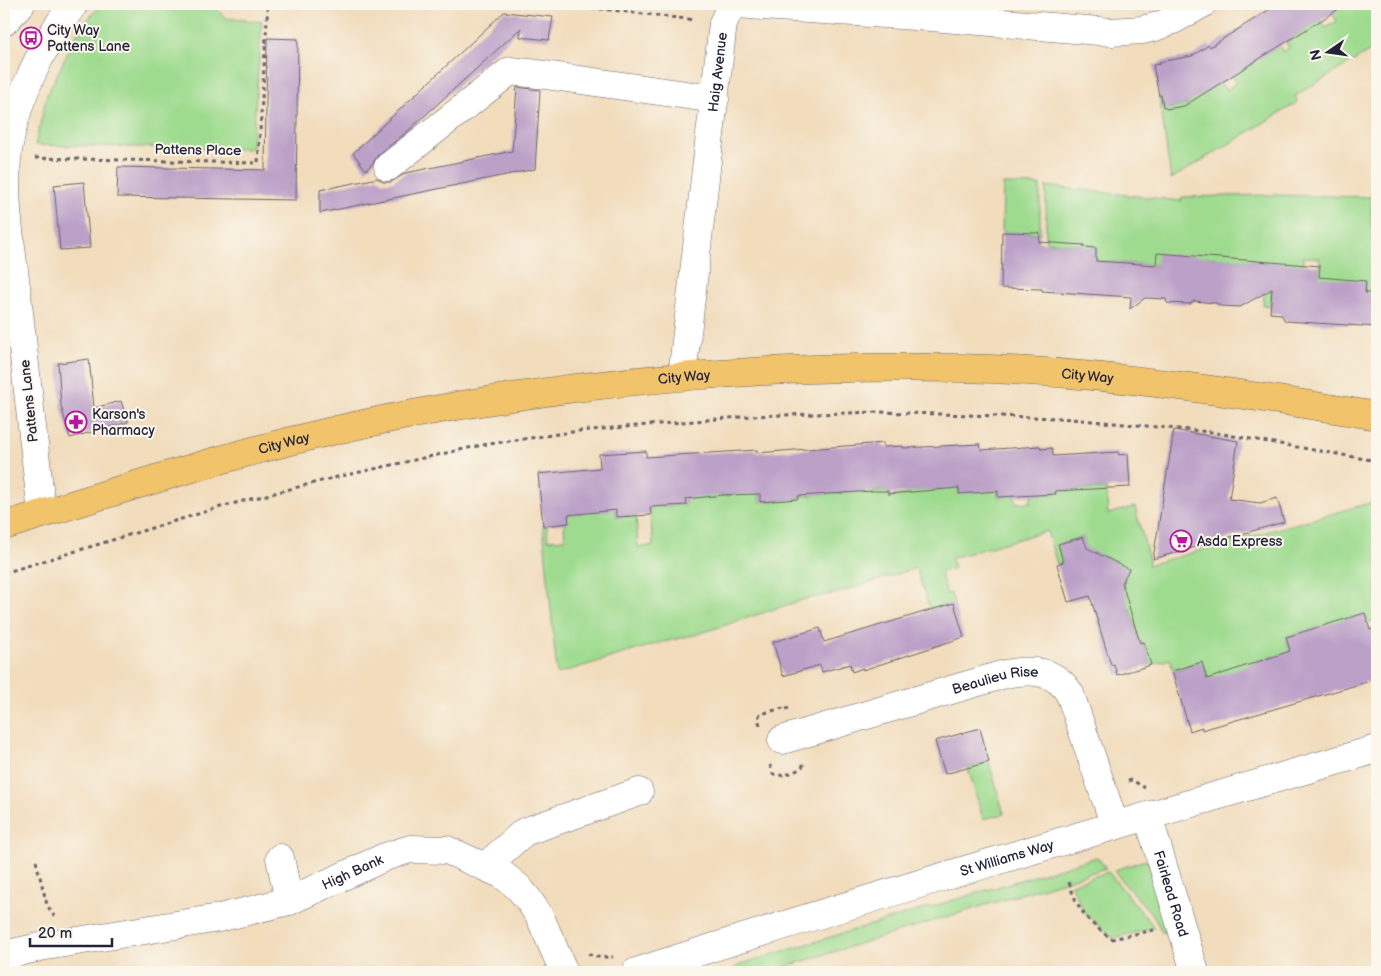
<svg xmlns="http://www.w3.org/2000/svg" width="1381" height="976" viewBox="0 0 1381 976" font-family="'Balsamiq Sans',sans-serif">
	<rect width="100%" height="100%" fill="#fbf7ec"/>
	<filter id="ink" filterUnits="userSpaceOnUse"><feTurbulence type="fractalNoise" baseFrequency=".02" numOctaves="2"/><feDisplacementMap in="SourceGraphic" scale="10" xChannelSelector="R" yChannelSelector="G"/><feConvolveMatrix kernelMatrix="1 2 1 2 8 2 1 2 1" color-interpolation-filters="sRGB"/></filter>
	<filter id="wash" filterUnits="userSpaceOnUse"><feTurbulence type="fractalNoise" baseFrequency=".0096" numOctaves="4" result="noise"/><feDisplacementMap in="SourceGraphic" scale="20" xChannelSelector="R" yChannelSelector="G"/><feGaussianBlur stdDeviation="1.12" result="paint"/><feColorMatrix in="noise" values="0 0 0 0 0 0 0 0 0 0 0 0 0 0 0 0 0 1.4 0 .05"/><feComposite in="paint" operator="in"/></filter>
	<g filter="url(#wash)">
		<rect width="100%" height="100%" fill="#f1dcbc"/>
		<path fill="#9fdb8f" stroke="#607e65" d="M102,4h111l12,14 37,4 -10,126 -6,1 -211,-4 12,-50 33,-67z
			M1326,4h4l4,5 8,-5h9l4,6 10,-6h12v43l-82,49 3,6 -127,77 -12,-83 2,-1 2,12 3,2 21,-4 -3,-15 36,-8 6,8 10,-7 -5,-7 48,-30 4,6 6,-4 -3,-6 35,-22 5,8 11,-7z
			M1003,184l37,1v48l-38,-1z
			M1046,186l135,15 1,-4 93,-2 96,2v31h6v65h-7l-1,21 -7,12 3,-45 -49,33 4,-56 -17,-1 -1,15 -30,13 -2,21 -7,-1 3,-43 -58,-5 -52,8 -60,-4v-13l-13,-1v-2l-37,-3z
			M996,471l2,26 17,-1 1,7 15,-1v-7l24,-1 -1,-23 12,19 40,-1 2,25 27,-7 14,53 -1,5 229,-64v126l-2,1 -2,-7 -5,1 -2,-5 -46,10 -34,10 17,60 -25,-29 -4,-12 -21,6 4,11 -44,25 -11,-36 -25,7 8,26 -5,1 -10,-37 -19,6 -7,-23 -4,1 -10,-35 -23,7 18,-37 -13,-7 4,-9 -12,-5 -14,3 -7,-23 -25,7 5,18 -6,2 -10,-33 -96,27 3,10 -14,4 7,22 4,-1 3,10 -24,7 -14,-42 -75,24 -36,7 -107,35 -39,9 -102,31 -14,-148h4l1,14 17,-1 -1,-16 3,-17 48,-6 1,17 20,-1 2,31 15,-1 -3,-39 36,-2 -1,-19c15,5 32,13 48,8 9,-2 18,-9 26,-13l1,21 38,-3v-3l38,-3 37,-8v7l15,-1v5l18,-1 -1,-13 27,8 11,-1v-9l15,-1 1,15z
			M989,762l15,52 -21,5 -15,-51z
			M1097,857l9,11 -338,104h-39l12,-8z
			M1146,860l3,4 21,69 -8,-1 -9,-17 -32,-35 -6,-10z
			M1108,872l42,50 4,6 -41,10 -29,-26 -13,-28z"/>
		<g id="blocks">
			<path fill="#bba0c8" d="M1278,4h69l-163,102 -18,3 -1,-2h-2l-2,-12 -2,1 -6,-31 7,-1 -1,-2 33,-6 17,-11 1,2z
				M504,12l49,5 -4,23 -29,-3 1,-9 -113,103 -30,24 -5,8 -7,7 -13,-17z
				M267,38l31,1 -2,161 -179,-3 1,-30 147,3z
				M517,87l23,3 -5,79 -215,44v-23l58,-12 5,4h8l15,-9 106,-22z
				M84,182l6,66 -30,2 -6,-65z
				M1002,232l38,1 -1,9 45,3 -1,2 13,1v13l60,4 1,-12 163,13 -1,11 47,4 -1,12h12v34l-92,-6 -4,-7 -11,-1 2,-24 -32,18 -19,-1 -5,-3 -22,-2 -4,3 -23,-1 -1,-4 -21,-1 -15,11 1,-12 -89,-6v-2l-41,-1z
				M89,359l5,49 27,-7 7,21 -58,16 -9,-32 -3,-43z
				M1174,430l64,11 -9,58 31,4 17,-5 7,24 -131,37z
				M883,443v4l20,-1v2l77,-4 1,6 59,-4 1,3 11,-1 1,8 65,-4 1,3 9,-1 2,33 -75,4 1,3 -58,3v-6l-39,3v-6l-71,6v-3h-15l-75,5v3l-38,3v-8l-37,1 -37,4 1,6 -37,2 1,8 -35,2v-7l-48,5 1,8 -26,3 -5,-52 62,-6 -1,-14 47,-3v6l111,-7v3z
				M1083,537l4,11 42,21 -7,14 18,60 4,-1 7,23 -34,10 -3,-11 -3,1 -21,-69 -22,6 -11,-38 6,-2 -5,-18z
				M954,603l10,34 -101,33v-2l-11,4 -2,-8 -28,8 -2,-7 -37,11 -10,-34 47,-14 4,14z
				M1365,613l5,17 7,-3v52l-175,51v-3l-12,4 -18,-60 30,-9 5,17 83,-28 -4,-14z
				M980,728l9,34 -44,12 -10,-33z"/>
		</g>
	</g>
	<g filter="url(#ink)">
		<use href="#blocks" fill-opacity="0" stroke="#6a6368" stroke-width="1"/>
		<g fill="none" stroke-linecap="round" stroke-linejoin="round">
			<g stroke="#6a6368" stroke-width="29">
				<g id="minor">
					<path d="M4,22l17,-18"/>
					<path d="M388,167l122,-96 28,3 177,25"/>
					<path id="s1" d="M682,376l41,-353 7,-15 9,-4 23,2 169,11 180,15 31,-2 13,-3 18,-7 29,-16"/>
					<path d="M42,514c-9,-73 -17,-146 -25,-219 -5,-45 -14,-91 -10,-136 5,-51 35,-116 67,-155"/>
					<path id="s2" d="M782,740l223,-66c25,-5 50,-5 65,20l45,132"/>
					<path id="s3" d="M1148,816l47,156"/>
					<path d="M280,858l9,43"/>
					<path d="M486,866l38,-34 115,-40"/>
					<path id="s4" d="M4,955l36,-8 179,-29 70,-17 96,-44 25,-8 37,1 56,25 15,12 10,12 12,18 24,55"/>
					<path id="s5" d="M636,972c246,-79 494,-151 741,-223"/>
				</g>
			</g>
			<g stroke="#6a6368" stroke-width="29">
				<g id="major">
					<path id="s6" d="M4,526c131,-41 263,-84 398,-110 183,-36 371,-52 558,-48 140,3 279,25 417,48"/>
				</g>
			</g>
			<path stroke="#6a6368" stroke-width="3" stroke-dasharray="4 4" stroke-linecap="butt" d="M560,4l135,16
				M35,158l223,5 10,-159
				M4,573l220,-67 109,-28 149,-33 97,-14 173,-15 126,-4 182,6 151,14 166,29
				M760,725l-2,-7 2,-4 27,-7 1,3
				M770,765l3,9c7,4 24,-2 30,-8v-4
				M1128,781l4,-1 13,8
				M36,861l11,44 7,11
				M1069,882c8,27 19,41 43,57l42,-9
				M588,954l10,3h15"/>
			<use href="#minor" stroke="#fff" stroke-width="28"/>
			<use href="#major" stroke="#f1c36a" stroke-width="28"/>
		</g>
	</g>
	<defs>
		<g id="bus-ring" transform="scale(1.125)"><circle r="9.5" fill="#fbf7ec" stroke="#b5179e" stroke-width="1.5"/><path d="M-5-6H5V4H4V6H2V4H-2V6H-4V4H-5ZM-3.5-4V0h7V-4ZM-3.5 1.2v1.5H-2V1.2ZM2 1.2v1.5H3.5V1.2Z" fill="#b5179e"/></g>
		<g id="pharmacy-ring" transform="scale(1.125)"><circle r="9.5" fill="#fbf7ec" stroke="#b5179e" stroke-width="1.5"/><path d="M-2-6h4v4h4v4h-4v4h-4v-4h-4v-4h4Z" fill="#b5179e"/></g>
		<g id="supermarket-ring" transform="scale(1.125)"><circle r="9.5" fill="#fbf7ec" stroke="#b5179e" stroke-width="1.5"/><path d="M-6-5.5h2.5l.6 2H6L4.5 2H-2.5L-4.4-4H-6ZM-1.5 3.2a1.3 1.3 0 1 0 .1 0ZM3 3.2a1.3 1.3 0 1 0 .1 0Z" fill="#b5179e"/></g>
	</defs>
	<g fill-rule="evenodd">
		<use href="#bus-ring" x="31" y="38"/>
		<use href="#pharmacy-ring" x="76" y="422"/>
		<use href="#supermarket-ring" x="1181" y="541"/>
	</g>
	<g text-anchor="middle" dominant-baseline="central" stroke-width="4" stroke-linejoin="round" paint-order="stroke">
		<g font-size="14" fill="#22223b" stroke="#fbf7ec" text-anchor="start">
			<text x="47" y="30">City Way<tspan x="47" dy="16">Pattens Lane</tspan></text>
			<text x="92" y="414">Karson's<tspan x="92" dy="16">Pharmacy</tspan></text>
			<text x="1197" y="541">Asda Express</text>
		</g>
		<g font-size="14" fill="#22223b" stroke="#fbf7ec">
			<text stroke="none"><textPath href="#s1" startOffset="306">Haig Avenue</textPath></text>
			<text transform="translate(198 150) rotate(1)">Pattens Place</text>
			<text stroke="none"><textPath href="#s6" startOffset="1102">City Way</textPath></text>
			<text stroke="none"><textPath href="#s6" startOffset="698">City Way</textPath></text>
			<text transform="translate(29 401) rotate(-96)">Pattens Lane</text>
			<text stroke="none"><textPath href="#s6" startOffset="292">City Way</textPath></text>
			<text stroke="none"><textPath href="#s2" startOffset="222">Beaulieu Rise</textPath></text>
			<text stroke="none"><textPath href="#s5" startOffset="388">St Williams Way</textPath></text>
			<text stroke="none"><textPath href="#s4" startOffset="360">High Bank</textPath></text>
			<text stroke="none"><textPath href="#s3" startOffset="81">Fairlead Road</textPath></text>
		</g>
	</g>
	<rect width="1381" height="976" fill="none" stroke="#fbf7ec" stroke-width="20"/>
	<g transform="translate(1328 52) rotate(257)" stroke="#fbf7ec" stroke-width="4" paint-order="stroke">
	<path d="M0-4L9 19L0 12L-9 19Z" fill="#22223b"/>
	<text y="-8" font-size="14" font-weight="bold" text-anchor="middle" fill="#22223b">N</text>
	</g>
	<path d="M30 938v8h82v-8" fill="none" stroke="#22223b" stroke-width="2.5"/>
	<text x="38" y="938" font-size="15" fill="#22223b" stroke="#fbf7ec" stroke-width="4" paint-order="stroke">20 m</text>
</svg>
